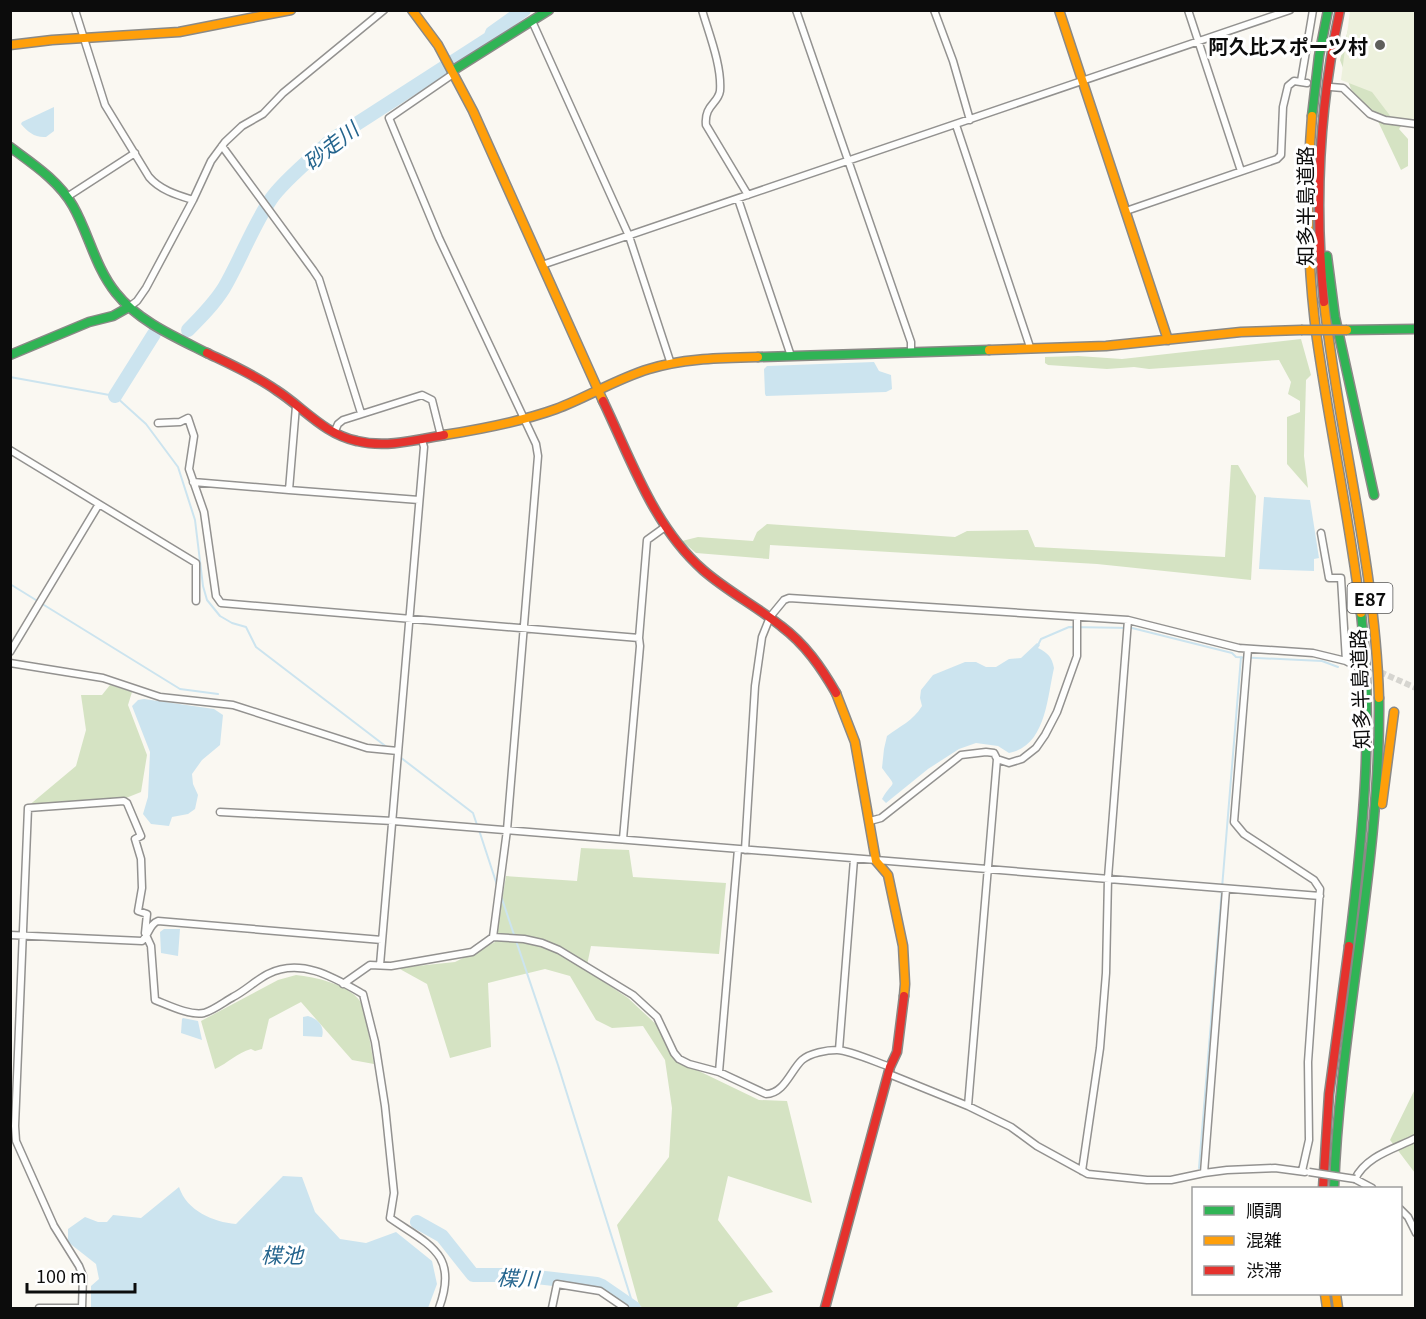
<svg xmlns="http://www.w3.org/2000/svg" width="1426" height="1319" viewBox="0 0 1426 1319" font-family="Georgia,'Noto Sans JP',serif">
	<rect width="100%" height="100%" fill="#faf8f2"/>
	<path fill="#d5e3c3" d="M1353,11h62v113l-11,-2 -5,7 9,10v27l-7,4 -25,-53 -11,-9 -14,-19 -11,-29z
		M1301,339l10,36 -5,5 -2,76 4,32 -21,-24v-47l13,-5v-11l-12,-7 3,-12 -12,-22 -130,9 -15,-2 -27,2 -59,-4 -3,-2v-6l33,-1 44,3z
		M1231,465h7l18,31 -5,84 -154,-16 -327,-19 -1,14 -73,-6 -14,-12 16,-4 55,4 4,-9 10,-8 188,13 12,-6 61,-1 7,17 190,10z
		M110,685l22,7 -4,13 19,50 -6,37 -15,6 -99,9 49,-41 10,-36 -5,-35h21z
		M581,848l48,2 4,27 93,6 -7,71 -128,-8 -5,24 42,28 31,29 17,33 83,40 28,1 25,102 -84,-27 -10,44 55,72 -33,10 -4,6h-93l-4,-3 -22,-80 52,-68 3,-49 -7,-48 -22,-34 -31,2 -16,-8 -26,-44 -25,-7 -57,14 3,64 -41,11 -23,-74 -29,-16 57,-6 40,-20 11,-66 71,5z
		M296,975c19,2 52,9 64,26 6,10 11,49 14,63l-22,-4 -51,-58 -32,17 -7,30 -7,2 -4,-2c-14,4 -23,14 -36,20l-14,-48 77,-41z
		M1415,1089v84l-25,-33z"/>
	<path fill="#edf1dd" d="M1350,11h65v109l-24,-3 -19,-25 -31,-12z"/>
	<path fill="#cce4ef" d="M54,107v24l-8,6c-11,1 -18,-5 -25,-13l1,-2z
		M874,362l5,9 12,4 1,14 -6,3 -120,4 -1,-2 -1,-25 3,-3z
		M1264,497l46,3 9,58 -5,1v12l-55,-2z
		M1037,643l3,2 -2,3c10,5 14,9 16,20 -7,30 -8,78 -45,85l-11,-7 -22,-3 -17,6 -31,20 -42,34 -4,-4c12,-21 16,-9 0,-31l2,-19 3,-13c13,-10 26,-15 35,-30l-2,-8 1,-8 12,-15 32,-13h11l10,5h10l13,-8 12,-1z
		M144,699l70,10 9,6 -3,30 -18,15 -10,14 1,10 5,11 -3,14 -7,5 -16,3 -3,9 -18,-2 -8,-10 5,-17 2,-45 -18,-46 6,-6z
		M164,929h16l-2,27 -17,-3 -1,-21z
		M308,1016c10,3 17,10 14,21l-19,-1v-19z
		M183,1018l15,3 4,19 -21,-7 1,-14z
		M283,1176l19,1 13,35 25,27 26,4 30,-11 36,29 5,23 -9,24h-337v-22l8,-7 -3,-15 -28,-22v-13l17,-12 13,5h9l6,-7 28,3 38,-31c8,24 34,35 57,37z"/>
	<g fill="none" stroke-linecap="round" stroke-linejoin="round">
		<path stroke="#cce4ef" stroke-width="2" d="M10,377l105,19 31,28 32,43 17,53 8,66 4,14 13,16 12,7 14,4 10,20 132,101
			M10,584l170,105 38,5
			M1038,645l3,-6 28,-12 63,1 100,25 4,4 86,4 16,6
			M400,757l73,56 4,12
			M479,830l18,55
			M501,896l57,169 76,243
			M1199,1168l42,-511"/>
		<path stroke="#cce4ef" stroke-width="14" d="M188,330c13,-13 26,-26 36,-42 17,-29 28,-61 47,-89 12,-18 42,-42 59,-58l160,-103 2,-5 32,-23
			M115,396l39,-62
			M417,1222l25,14 31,39h46l78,9 5,2 32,22"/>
		<path stroke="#d6d5d0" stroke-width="6" stroke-dasharray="6 3" stroke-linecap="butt" d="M1363,668h8l45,20"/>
		<g stroke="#939290" stroke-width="9">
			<path id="street" d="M75,10l30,95 44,72c11,13 28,18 44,23
				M702,10c7,24 20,56 18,81 -2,13 -16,14 -14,34l42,70
				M796,10l115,332v9
				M934,10l19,51 17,59
				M1188,10l53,161
				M532,21l97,215 42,128
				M453,74l-64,44 50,120 97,206 2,12 -31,374 -14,107
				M1301,81l12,-71
				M1331,87l12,1 27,26 15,6 31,4
				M956,125l74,222
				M222,146l91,124 6,9 42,134
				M67,197l68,-44
				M738,199l53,157
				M1126,211l151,-52 4,-4 2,-48 5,-21 6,-5 13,2
				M542,265l748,-255
				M129,307l8,-6 9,-13 47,-88 18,-39 14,-19 17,-16 21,-12 20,-21 101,-83
				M296,406l-7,84 130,10
				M158,423l22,-1 8,-4 6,18 -5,33 15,43 12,84 5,7 418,35
				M334,433l4,-9 5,-4 79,-25 10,5 9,36
				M10,450l186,113v38
				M193,482l96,8
				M1321,533l8,45h12l5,83
				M1248,649l-14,173 10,12 70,46 6,9 -12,173 1,78 -7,31
				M10,652l89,-148
				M10,663l93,15 57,19 73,8 134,43 31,3
				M997,759l12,4 13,-4 14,-11 9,-13 12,-23 20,-56v-39
				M220,812l173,9 927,75
				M870,821l11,-3 80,-63 25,-3 8,1 3,6 -29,347
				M623,839l17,-193 -1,-8 8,-98 18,-13
				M745,850l10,-164 7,-49 8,-20 14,-17 5,-2 339,22 111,28 74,5 33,8 13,7
				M10,935l132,6c7,-6 7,-17 16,-20l224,19
				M380,965l44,-518 -2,-7
				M343,984l27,-19 21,1 81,-14 21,-15 31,2 18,4 17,7 74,45 24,22 17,36 5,6 10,5 30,8 47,22c18,0 25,-24 36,-34 8,-7 25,-10 35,-10 12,0 41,13 53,17
				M839,1050l15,-191
				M719,1072l19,-223
				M889,1074l79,32 43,21 26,19 51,28 59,6h24l33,-7 23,-3 48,-2 30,4
				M1082,1171l18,-123 6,-75 2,-95 20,-258
				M1204,1173l22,-284
				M1372,1188l-17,-9c11,-23 39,-30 61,-41
				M1400,1209l8,8 8,16
				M39,1308h43
				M82,1308l1,-32 -4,-10 -25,-40 -38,-85 -1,-15 13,-318 96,-7 3,2 14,33 -6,3 6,20 1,29 -4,23 9,3 -2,19 6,13 4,54c13,5 35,16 49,13 10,-3 20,-11 29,-16 12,-6 23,-17 35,-23 33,-17 67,4 95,20l12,48 10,64 9,87 -4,25c39,27 69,36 49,90
				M552,1308l5,-24 43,7 25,17"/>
		</g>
		<g stroke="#8a8986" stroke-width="11">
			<path id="fast" d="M452,71l97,-61
				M1312,116l7,-60 9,-46
				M10,147c23,17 49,34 63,59 16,28 22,61 43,87 22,28 59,44 91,60
				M1327,256l8,61 39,178
				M1347,330l69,-1
				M10,355l79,-33 24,-6 16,-9
				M758,357l231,-7
				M1349,946c14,-111 25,-222 12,-333
				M1334,1188c6,-164 47,-325 45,-490"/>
		</g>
		<g stroke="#8a8986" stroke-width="11">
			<path id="slow" d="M412,10l26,35 35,66 130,290
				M1059,10l109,330
				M10,45l42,-5 127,-8 112,-22
				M1312,116c-6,74 -5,149 5,223 13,91 33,182 44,274
				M1324,302c15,133 51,262 55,396
				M989,350l117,-4 135,-14 60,-2
				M444,435c38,-6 76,-13 112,-26 32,-12 60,-30 93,-40 35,-11 73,-11 109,-12
				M836,693l19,49 21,119 12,14 15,71 2,38 -1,12
				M1382,804l12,-92
				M1325,1294l2,14
				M1336,1294l2,14"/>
		</g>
		<g stroke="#8a8986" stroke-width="11">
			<path id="jam" d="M1324,302c-10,-99 -5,-195 16,-292
				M207,353c23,11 48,22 69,37 28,18 48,44 81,51 29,7 59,-1 87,-6
				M603,401c28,58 50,125 100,169 24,21 53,36 78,56 24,18 40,41 55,67
				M1323,1188l6,-94 20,-148
				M825,1308l65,-241 7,-15 7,-56"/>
		</g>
		<use href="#street" stroke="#fefefd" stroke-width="6"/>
		<use href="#fast" stroke="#30b455" stroke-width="8"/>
		<use href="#slow" stroke="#ff9f0a" stroke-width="8"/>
		<use href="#jam" stroke="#e5322d" stroke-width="8"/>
		<g stroke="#939290" stroke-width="9" stroke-linecap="butt">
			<path id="street-bridge" d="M1309,1172l46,7"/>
		</g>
		<g stroke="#8a8986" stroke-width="11" stroke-linecap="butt">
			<path id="slow-bridge" d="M1301,330h46"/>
		</g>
		<use href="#street-bridge" stroke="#fefefd" stroke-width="6"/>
		<use href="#slow-bridge" stroke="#ff9f0a" stroke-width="8"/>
	</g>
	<circle fill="#5f5f5c" stroke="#fff" stroke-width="2" cx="1380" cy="45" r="6"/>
	<g text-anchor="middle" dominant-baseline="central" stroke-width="6" stroke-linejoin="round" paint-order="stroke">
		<rect fill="#fff" stroke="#555" stroke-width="1.5" x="1347.5" y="583" width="45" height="30" rx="4.5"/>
		<g font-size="18" font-weight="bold" fill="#0c0c0c">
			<text x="1370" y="598">E87</text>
		</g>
		<g font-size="20" font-weight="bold" fill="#0c0c0c" stroke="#fff" text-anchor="end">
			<text x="1368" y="45">阿久比スポーツ村</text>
		</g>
		<g font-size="20" fill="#0c0c0c" stroke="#fff">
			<text transform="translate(1304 206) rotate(-90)">知多半島道路</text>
			<text transform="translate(1359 689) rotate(-92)">知多半島道路</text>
		</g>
		<g font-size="21" font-style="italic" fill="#25658e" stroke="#fff">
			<text transform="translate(330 145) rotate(-38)">砂走川</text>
			<text x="282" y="1254">楪池</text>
			<text transform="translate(518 1277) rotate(3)">楪川</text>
		</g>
	</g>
	<rect width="1426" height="1319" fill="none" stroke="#0c0c0c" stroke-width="24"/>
	<rect x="1192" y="1187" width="210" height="108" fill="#ffffff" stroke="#9e9e9e" stroke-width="1.5"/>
	<rect x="1204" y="1206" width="30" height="9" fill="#30b455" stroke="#9e9e9e" stroke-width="1.5"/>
	<text x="1246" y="1217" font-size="18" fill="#0c0c0c">順調</text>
	<rect x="1204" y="1236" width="30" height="9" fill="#ff9f0a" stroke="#9e9e9e" stroke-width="1.5"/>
	<text x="1246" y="1247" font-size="18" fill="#0c0c0c">混雑</text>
	<rect x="1204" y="1266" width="30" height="9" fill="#e5322d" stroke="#9e9e9e" stroke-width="1.5"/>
	<text x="1246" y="1277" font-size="18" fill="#0c0c0c">渋滞</text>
	<path d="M27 1283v9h108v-9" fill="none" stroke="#0c0c0c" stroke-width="3"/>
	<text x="36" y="1283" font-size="18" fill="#0c0c0c" stroke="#ffffff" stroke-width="4.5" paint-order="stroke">100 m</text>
</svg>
